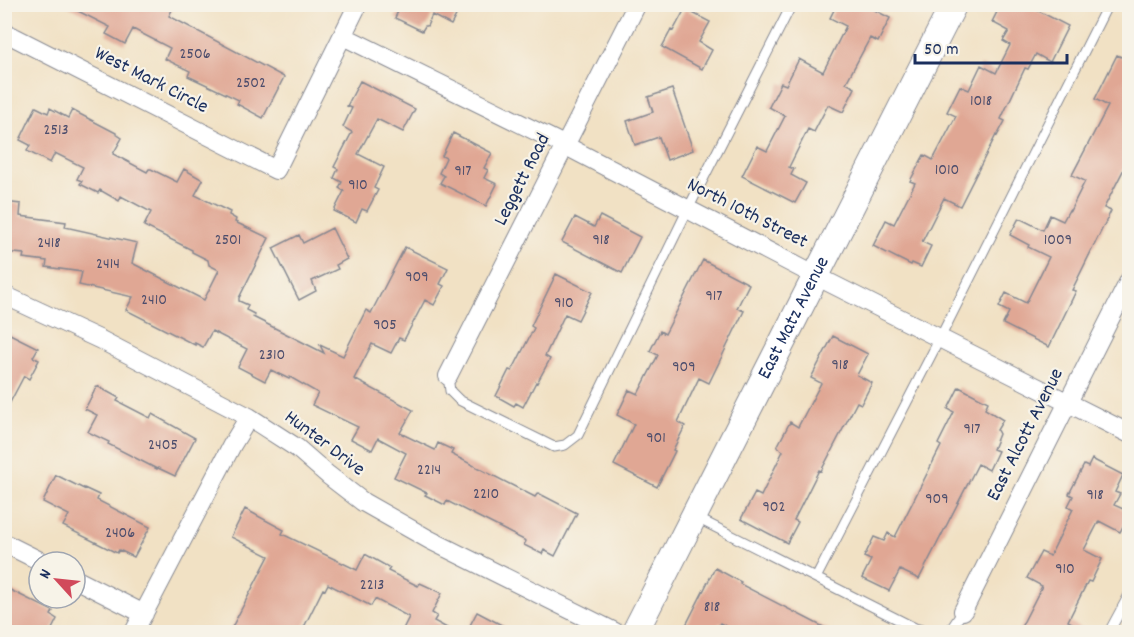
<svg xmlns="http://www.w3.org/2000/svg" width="1134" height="637" viewBox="0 0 1134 637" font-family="Dekko,sans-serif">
	<rect width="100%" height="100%" fill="#f7f3e8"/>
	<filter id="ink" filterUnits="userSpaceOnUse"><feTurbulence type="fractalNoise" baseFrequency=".0167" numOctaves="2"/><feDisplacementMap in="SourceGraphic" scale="12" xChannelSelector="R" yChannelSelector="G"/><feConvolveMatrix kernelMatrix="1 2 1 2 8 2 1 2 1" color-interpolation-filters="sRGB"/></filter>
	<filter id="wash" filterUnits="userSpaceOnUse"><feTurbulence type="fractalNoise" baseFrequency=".008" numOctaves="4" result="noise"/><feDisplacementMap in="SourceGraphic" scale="24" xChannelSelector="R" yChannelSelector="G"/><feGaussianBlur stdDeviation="1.35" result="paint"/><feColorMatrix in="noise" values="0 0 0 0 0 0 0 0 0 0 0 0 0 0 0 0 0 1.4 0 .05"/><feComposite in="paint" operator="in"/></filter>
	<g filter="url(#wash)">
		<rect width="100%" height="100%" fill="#f1e1c4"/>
		<g id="blocks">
			<path fill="#e0a794" d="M64,4h111l-6,12 115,61 -21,41 -26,-14 2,-4 -51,-24 2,-5 -25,-12 5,-11 -37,-19 -8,15 -19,-10 4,-7z
				M401,4h61l-11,21 -19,-10 -5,11h-2l-3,5 -27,-13z
				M837,4h26l27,14 -12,24 -8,-4 -24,45 9,5 -12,24 -15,-7 -14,27 -6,-3 -19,38 5,2 -3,6 15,8 -11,20 -53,-27 15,-30 10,5 18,-35 -16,-9 12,-24 5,2 13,-26 24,13 23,-46 -16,-8z
				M1001,4h24l43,22 -18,36 -14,-8 -8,15 -3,-1 -24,51 4,2 -8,15 -1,-1 -36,71 -16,-8 -22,44 9,4 -10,21 -9,-4 -1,2 -38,-19 13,-26 8,4 21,-41 -5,-2 14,-26 9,5 23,-44 -9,-4 13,-26 9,4 12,-25 15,8 14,-28 -7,-4 6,-10 -17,-9z
				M685,9l25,13 -11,20 13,8 -10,19 -40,-22 9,-17 2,1z
				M1117,55l13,6v96l-26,51 7,3 -39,79 4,1 -27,56 -46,-23 6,-12 -10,-5 7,-14 20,10 23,-46 -21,-10 1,-2 -19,-10 9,-17 24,12 7,-15 13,6 6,-11 1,1 15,-30 -13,-6 36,-69 -13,-7z
				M360,81l55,28 -12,23 -26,-13 -19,35 26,13 -10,21 4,2 -11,21 -5,-2 -6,13 -22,-11 10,-20 -5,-3 3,-6 -8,-4 4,-9 -4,-2 18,-35 -9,-5 9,-19 -5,-2z
				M672,89l21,61 -26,10 -8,-23 -24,8 -8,-24 26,-9 -5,-15z
				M36,107l12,6 2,-5 18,10 4,-8 44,23v1l6,4 -9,16 34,18 2,-3h2l26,13 7,-13 19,11 -8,15 35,17 -1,3 7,4 -1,3 34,16 -30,60v3l9,4 -2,5 8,4 -1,3 71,36 -4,-8 23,11 23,-46 5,3 34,-66 43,21 -8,16 4,2 -10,19 -9,-5 -21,40 -5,-2 -8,15 -19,-9 -18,35 59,31 -13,23 35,17 3,-7 15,7 -2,4 84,43 3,-4 39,20 -22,43 -11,-6 -2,4 -18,-9 2,-4 -79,-40 -2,4 -20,-10 2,-2 -33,-16 12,-24 -28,-15 -6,12 -21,-11 7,-12 -46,-22 6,-12 -28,-16 -1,2 -18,-9 -6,11 -27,-14 9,-18 -35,-18 -9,16 -8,-4v2l-69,-35 7,-13 -54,-12 3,-13 -36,-5 1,-6 -24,-3 1,-4 -20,-2v-50l17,2 -1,12 46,6 -1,5 72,16 -5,20 72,37 15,-30 -10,-5 -1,-5 -16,-8v-2l-48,-24 7,-14 -30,-16 -2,5 -19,-11 -2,3 -18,-9 2,-3 -5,-2 6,-12 -28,-14 -5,10 -23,-12 3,-6 -10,-5z
				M453,133l39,20 -8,15 4,2 -4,8 13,6 -11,22 -46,-23 4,-7 -5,-3 7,-15 -4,-2z
				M600,216l40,21 -18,36 -60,-31 13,-25 19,10z
				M332,228l15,31 -11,6 2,4 -26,12 4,10 -17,9 -26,-52 26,-13 4,8z
				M703,260l46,24 -12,24 7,3 -35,72 -10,-5 -21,44 7,4 -12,24 2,1 -18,36 -43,-22 20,-41 -17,-9 12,-25 9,4 20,-39 -8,-4 10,-20 5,3z
				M556,274l36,18 -14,28 -13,-6 -20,42 5,3 -13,24 -1,-1 -13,25 -7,-4 -2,3 -18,-10 13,-26 3,1 22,-43 -3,-2z
				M4,331l34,17 -5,9 6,3 -10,19 -5,-3 -20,38z
				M833,336l35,18 -11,21 15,8 -11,21 -4,-2 -36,69 -2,-1 -25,50 4,2 -11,21 -46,-24 14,-26 6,3 22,-45 -6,-4 13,-25 8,5 23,-44 -10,-5z
				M97,386l22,12 -2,3 33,17 2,-4 43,24 -20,38 -17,-8 -1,1 -49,-25 1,-2 -21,-10 9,-17 -12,-6z
				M959,387l29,15 -3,7 18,11 -6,10 2,4 -6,15 5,2 -9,19 -11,-6 -59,115 -19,-9 -11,21 -27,-13 9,-18 -7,-3 10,-20 10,4 4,-8 7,4 46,-91 -3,-2 16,-32 -6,-3z
				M1092,459l31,16 -8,17 5,2 -6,11 16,7v1l-10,19 -21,-11 -15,29 18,9 -11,23 -3,-1 -20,40 22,12h-72l24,-47 -15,-8 14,-26 9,4 23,-47 -5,-3 5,-10 -4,-2 15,-29 4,2z
				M56,475l28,14v-1l15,7 -2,5 53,27 -16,30 -15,-7 -2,3 -54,-27 6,-11 -26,-13z
				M245,509l39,21 -2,4 75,36 8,-16 25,14 -2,3 30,15 2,-3 22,10 -10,20 5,3 -3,5 22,12h-55l8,-16 -34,-18 -4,7 -43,-22 -3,6 -2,-1 -22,44h-72l40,-77 -38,-19z
				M715,568l26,14 -1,2 95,49h-96l-19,-10 -5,10h-33z
				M4,587l49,24 -2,4 6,4 -7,14h-46z
				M477,612l40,21h-51z"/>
		</g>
	</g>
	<g filter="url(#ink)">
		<use href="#blocks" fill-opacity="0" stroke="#868891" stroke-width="1.5"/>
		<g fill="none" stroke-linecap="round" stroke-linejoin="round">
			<g stroke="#868891" stroke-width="11">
				<path id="lane" d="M448,376l2,15 9,9 95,47 11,-2 13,-10 110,-226 104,-205
					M695,517l220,111 15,4
					M816,578l124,-240 168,-334
					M949,632l14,-21
					M1109,632l21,-39"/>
			</g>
			<g stroke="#868891" stroke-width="20">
				<path id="street" d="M4,32l272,138 82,-166
					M343,36l223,110 250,130 314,158
					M4,295l97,45 148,77 48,31 31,27 35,27 67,38 185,92
					M448,376l189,-372
					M4,543l38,19
					M75,579l69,35
					M963,611l167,-332
					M134,632l98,-187 17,-28"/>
			</g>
			<g stroke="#868891" stroke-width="28">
				<g id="secondary">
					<path id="s1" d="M635,632l319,-628"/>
				</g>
			</g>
			<use href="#lane" stroke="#fff" stroke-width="9"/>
			<use href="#street" stroke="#fff" stroke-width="18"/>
			<use href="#secondary" stroke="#fff" stroke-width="26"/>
		</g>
	</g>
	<g text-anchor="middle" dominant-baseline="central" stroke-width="4.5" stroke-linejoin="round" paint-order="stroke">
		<g font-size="16" fill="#4c4d6c">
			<text x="195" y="54">2506</text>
			<text x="251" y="83">2502</text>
			<text x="981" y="101">1018</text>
			<text x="56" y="130">2513</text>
			<text x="947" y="170">1010</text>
			<text x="463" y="171">917</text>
			<text x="358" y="185">910</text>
			<text x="228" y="240">2501</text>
			<text x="601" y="240">918</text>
			<text x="1058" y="240">1009</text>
			<text x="49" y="243">2418</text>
			<text x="108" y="264">2414</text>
			<text x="417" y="277">909</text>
			<text x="714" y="296">917</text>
			<text x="154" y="300">2410</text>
			<text x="564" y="303">910</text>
			<text x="385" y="325">905</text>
			<text x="272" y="355">2310</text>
			<text x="840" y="365">918</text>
			<text x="684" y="367">909</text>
			<text x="972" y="429">917</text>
			<text x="656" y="438">901</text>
			<text x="163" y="445">2405</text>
			<text x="429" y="470">2214</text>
			<text x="486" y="494">2210</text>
			<text x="1095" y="495">918</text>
			<text x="937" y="499">909</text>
			<text x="774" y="507">902</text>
			<text x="120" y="533">2406</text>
			<text x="1065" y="569">910</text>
			<text x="372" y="585">2213</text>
			<text x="712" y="607">818</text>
		</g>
		<g font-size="20" fill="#1b2f5e" stroke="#f7f3e8">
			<text transform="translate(151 81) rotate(27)">West Mark Circle</text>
			<text transform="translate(523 180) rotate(-63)">Leggett Road</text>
			<text transform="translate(747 214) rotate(27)">North 10th Street</text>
			<text stroke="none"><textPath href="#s1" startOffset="352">East Matz Avenue</textPath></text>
			<text transform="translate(1026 435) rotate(-63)">East Alcott Avenue</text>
			<text transform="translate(324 444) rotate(37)">Hunter Drive</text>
		</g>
	</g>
	<rect width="1134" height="637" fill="none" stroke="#f7f3e8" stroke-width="24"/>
	<g transform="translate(57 580) rotate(297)"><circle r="28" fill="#f7f3e8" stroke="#9fa5b1" stroke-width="1.5"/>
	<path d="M0-4.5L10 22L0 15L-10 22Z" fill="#d1495b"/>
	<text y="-9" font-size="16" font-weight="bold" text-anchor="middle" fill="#1b2f5e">N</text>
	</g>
	<path d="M915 54v9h152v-9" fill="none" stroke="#1b2f5e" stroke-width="3"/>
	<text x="924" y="54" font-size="18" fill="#1b2f5e" stroke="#f7f3e8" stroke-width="4.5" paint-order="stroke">50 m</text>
</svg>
